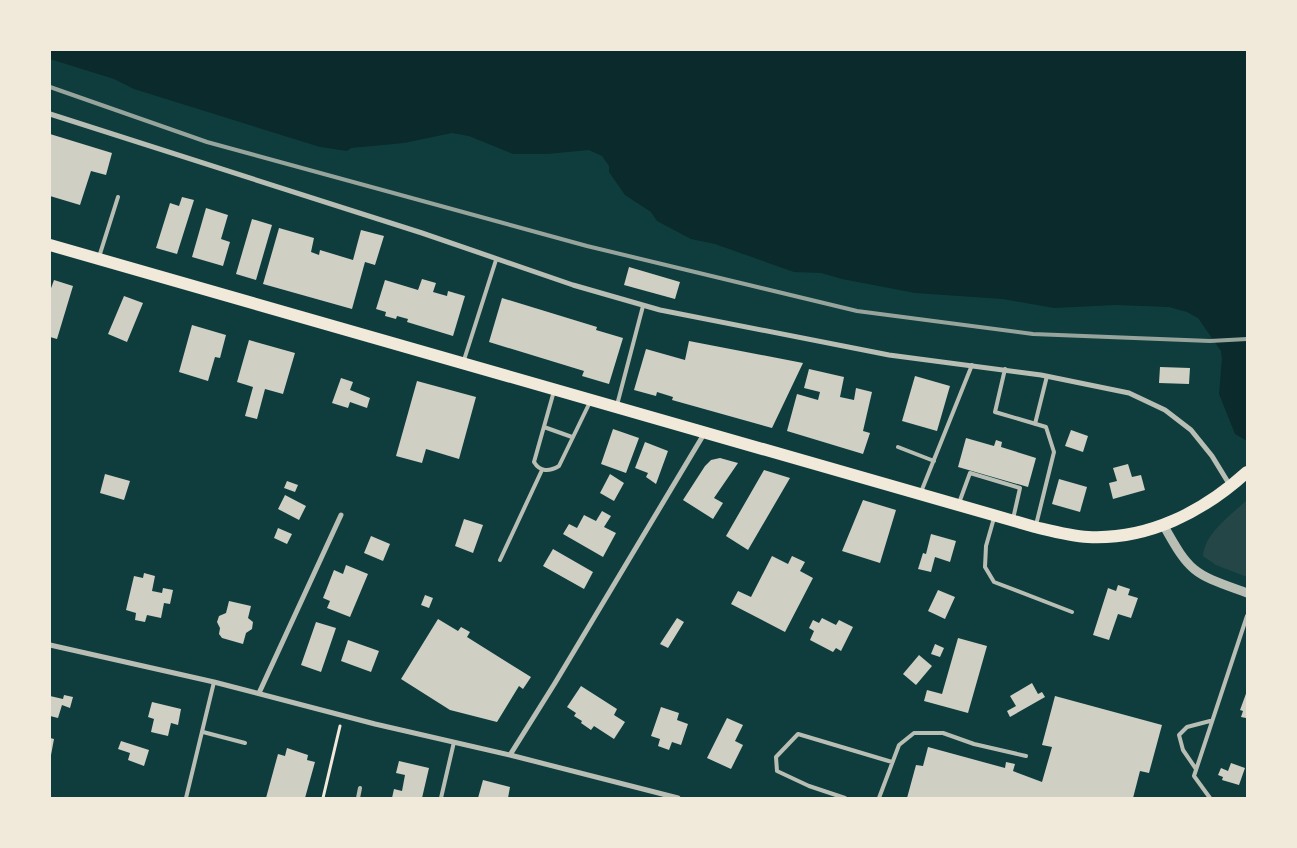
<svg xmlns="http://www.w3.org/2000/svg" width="1297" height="848" viewBox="0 0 1297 848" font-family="'Titillium Web',sans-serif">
	<rect width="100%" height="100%" fill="#0f3d3e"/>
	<path fill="#244646" d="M1247,500v77l-31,-12 -13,-9c2,-23 28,-41 44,-56z"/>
	<path fill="#0a2a2b" d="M50,50h1197v391l-12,-7 -16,-40 3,-35 -1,-8 -23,-33 -11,-6 -18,-5 -53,-2 -62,3 -51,-9 -88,-6 -73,-14 -21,-6 -27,-1 -79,-28 -24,-5 -34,-18 -6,-9 -26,-17 -16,-23v-6l-7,-10 -13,-6 -42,4h-34l-44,-18 -17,-3 -48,10 -53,5 -4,3 -27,-4 -186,-58 -20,-10 -64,-20z"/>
	<path fill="#cfcfc3" d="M50,134l62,19 -6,22 -15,-4 -11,34 -30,-9z
		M182,197l12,3 -17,54 -21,-6 14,-45 9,3z
		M206,208l22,7 -7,24 9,3 -7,24 -31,-9z
		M252,219l20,6 -16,55 -20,-6z
		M279,228l35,10 -3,14 8,3 1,-5 33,10 8,-30 23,6 -9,29 -10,-3 -13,47 -89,-25z
		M629,267l51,15 -5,17 -51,-14z
		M422,279l14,4 -3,9 14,4 1,-5 17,5 -12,40 -46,-14 1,-3 -11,-3 -1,3 -11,-3 1,-4 -10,-3 9,-29 33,10z
		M54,280l19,6 -16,53 -7,-2v-46z
		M124,296l19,7 -16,39 -19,-8z
		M502,298l95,29 -1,3 27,8 -14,46 -27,-8 2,-5 -95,-29z
		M192,325l34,10 -6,23 -5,-1 -7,24 -29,-9z
		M249,340l46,13 -12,41 -18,-5 -8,30 -12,-3 8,-29 -16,-5z
		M689,341l114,22 -31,65 -100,-28 1,-3 -16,-5 -1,4 -22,-6 12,-41 39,11z
		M1160,367l30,1 -1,16 -30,-1z
		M809,369l35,8 -4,20 14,3 2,-12 16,4 -9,39 7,2 -7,21 -76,-23 10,-37 21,6 2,-8 -16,-4z
		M915,376l35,10 -13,45 -35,-10z
		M341,378l12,4 -3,8 20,8 -3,10 -17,-6 -2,6 -16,-5z
		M417,381l59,16 -17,62 -33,-10 -4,14 -26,-7z
		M613,429l26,9 -13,35 -25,-9z
		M1071,430l17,6 -5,16 -18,-6z
		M966,438l28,8 2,-6 6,2 -1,5 35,11 -8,29 -70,-20z
		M645,442l23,9 -12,33 -10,-7 2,-4 -13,-5z
		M720,458l18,5 -24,35 9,5 -10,16 -30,-19 22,-34 6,-6z
		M1128,464l4,13 9,-2 4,15 -32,9 -4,-16 8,-2 -4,-13z
		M764,470l26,8 -42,72 -22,-14z
		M105,474l25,7 -6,19 -24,-7z
		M610,474l14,9 -10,18 -14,-8z
		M1059,479l28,8 -7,25 -28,-8z
		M287,481l11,4 -3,7 -11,-4z
		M285,495l21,11 -7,14 -21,-11z
		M863,500l33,10 -16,53 -38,-12z
		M602,511l9,5 -7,11 12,6 -13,24 -40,-23 6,-10 8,4 7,-13 12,6z
		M464,519l19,6 -10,28 -18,-7z
		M278,528l14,6 -5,10 -13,-6z
		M931,534l25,7 -6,21 -15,-5 -4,15 -13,-3 5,-16 3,1z
		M371,536l19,8 -7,17 -19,-8z
		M553,549l40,23 -9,17 -41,-23z
		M772,556l16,8 4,-8 13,6 -5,9 13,7 -28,54 -54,-28 7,-13 13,6z
		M346,565l22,9 -18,43 -23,-9 3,-7 -7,-3 11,-28 9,4z
		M144,573l11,3 -3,15 10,2 1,-5 10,2 -3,14 -6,-1 -3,15 -14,-3 -2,7 -10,-2 1,-7 -10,-3 8,-34 9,2z
		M1118,585l12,4 -2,6 10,3 -7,20 -13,-4 -9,26 -16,-5 15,-47 8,3z
		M938,590l17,7 -10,22 -17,-8z
		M425,595l8,3 -4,10 -8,-3z
		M229,601l22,5 -3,12 5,4 -1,7 -6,4 -3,11 -21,-6 -3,-4 1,-6 -3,-6 2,-6 7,-3z
		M677,618l7,4 -16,26 -8,-4z
		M822,618l14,7 3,-5 14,7 -12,24 -5,-3 -3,4 -23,-12 4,-9 -5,-3 4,-8 6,3z
		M438,619l20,12 3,-4 9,5 -3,5 64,40 -8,12 -4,-3 -22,36 -47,-12 -49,-31z
		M316,622l20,6 -15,44 -20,-7z
		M958,638l29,8 -19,67 -44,-12 3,-11 15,4z
		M348,640l31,11 -8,21 -30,-11z
		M935,644l9,4 -4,9 -9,-3z
		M919,655l13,11 -16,19 -13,-11z
		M1032,683l6,11 4,-2 3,5 -35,20 -3,-6 9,-5 -6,-10z
		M581,686l36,23 -3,6 11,7 -11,17 -20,-13 -3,4 -10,-7 1,-2 -8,-5 2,-3 -9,-6z
		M1247,691v24l-1,3 -5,-1 2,-6 -3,-1z
		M64,695l9,2 -3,11 -8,-3 -4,13 -8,-2v-20l13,3z
		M1055,696l107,29 -13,48 -9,-2 -7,27h-226l9,-33 7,1 5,-19 77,21 1,-6 9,2 -2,7 29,11 10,-35 -10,-2z
		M152,702l29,7 -3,16 -7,-2 -3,13 -17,-4 3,-13 -6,-2z
		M661,707l18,6 -2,7 11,4 -7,21 -9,-3 -3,8 -11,-4 2,-7 -9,-3z
		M727,718l16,7 -8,16 8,4 -12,24 -24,-11z
		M50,738l4,1 -3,16h-1z
		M121,741l28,9 -5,16 -16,-6 2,-7 -12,-4z
		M287,748l21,7 -1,5 8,2 -10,36h-39l12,-44 7,2z
		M399,761l30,7 -7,30h-30l2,-9 8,2 3,-16 -9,-2z
		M1231,763l14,5 -6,17 -17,-5 1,-3 -5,-2 3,-7 7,3z
		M483,780l27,7 -2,11h-30z"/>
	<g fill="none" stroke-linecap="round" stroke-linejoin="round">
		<path stroke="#f1e9da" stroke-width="3" d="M323,798l17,-72"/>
		<path stroke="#b8beb3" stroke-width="4" d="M99,257l19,-60
			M464,360l32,-100
			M1005,369l-10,43 51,15 8,25 -18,73
			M554,391l-20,71c6,10 15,10 25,4l31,-64
			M617,405l26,-99
			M1035,424l12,-48
			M544,427l28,10
			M898,447l36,14
			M921,492l51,-127
			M959,503l11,-30 50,15 -7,31
			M994,518l-8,28 -1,21 9,15 78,30
			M500,560l42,-90
			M203,732l42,11
			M1196,769l-13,-19 -4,-15 8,-8 23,-6
			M186,798l28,-116
			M358,798l2,-10
			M441,798l13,-56
			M845,798l-36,-12 -32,-15 -1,-14 22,-23 94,28
			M879,798l20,-53 15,-12h29l31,11 52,12
			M1210,798l-16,-22 53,-160"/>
		<path stroke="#b8beb3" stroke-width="5" d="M50,114l372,119 151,52 87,25 229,45 152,20 88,18 36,17 26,20 21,26 19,31
			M50,645l164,37 161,42 135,31 168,43
			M259,693l82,-178
			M510,755l45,-72 149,-249"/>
		<path stroke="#b8beb3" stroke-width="9" d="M1164,526c27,49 31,48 83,67"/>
		<path stroke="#f1e9da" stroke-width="12" d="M50,245l985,282c17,4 36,9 53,10 60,3 115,-25 159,-65"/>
		<path stroke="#97a49c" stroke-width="4" d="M50,87l157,55 380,104 270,65 176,23 177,7 37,-2"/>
	</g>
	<rect width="1297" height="848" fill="none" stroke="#f1e9da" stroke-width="102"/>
</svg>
